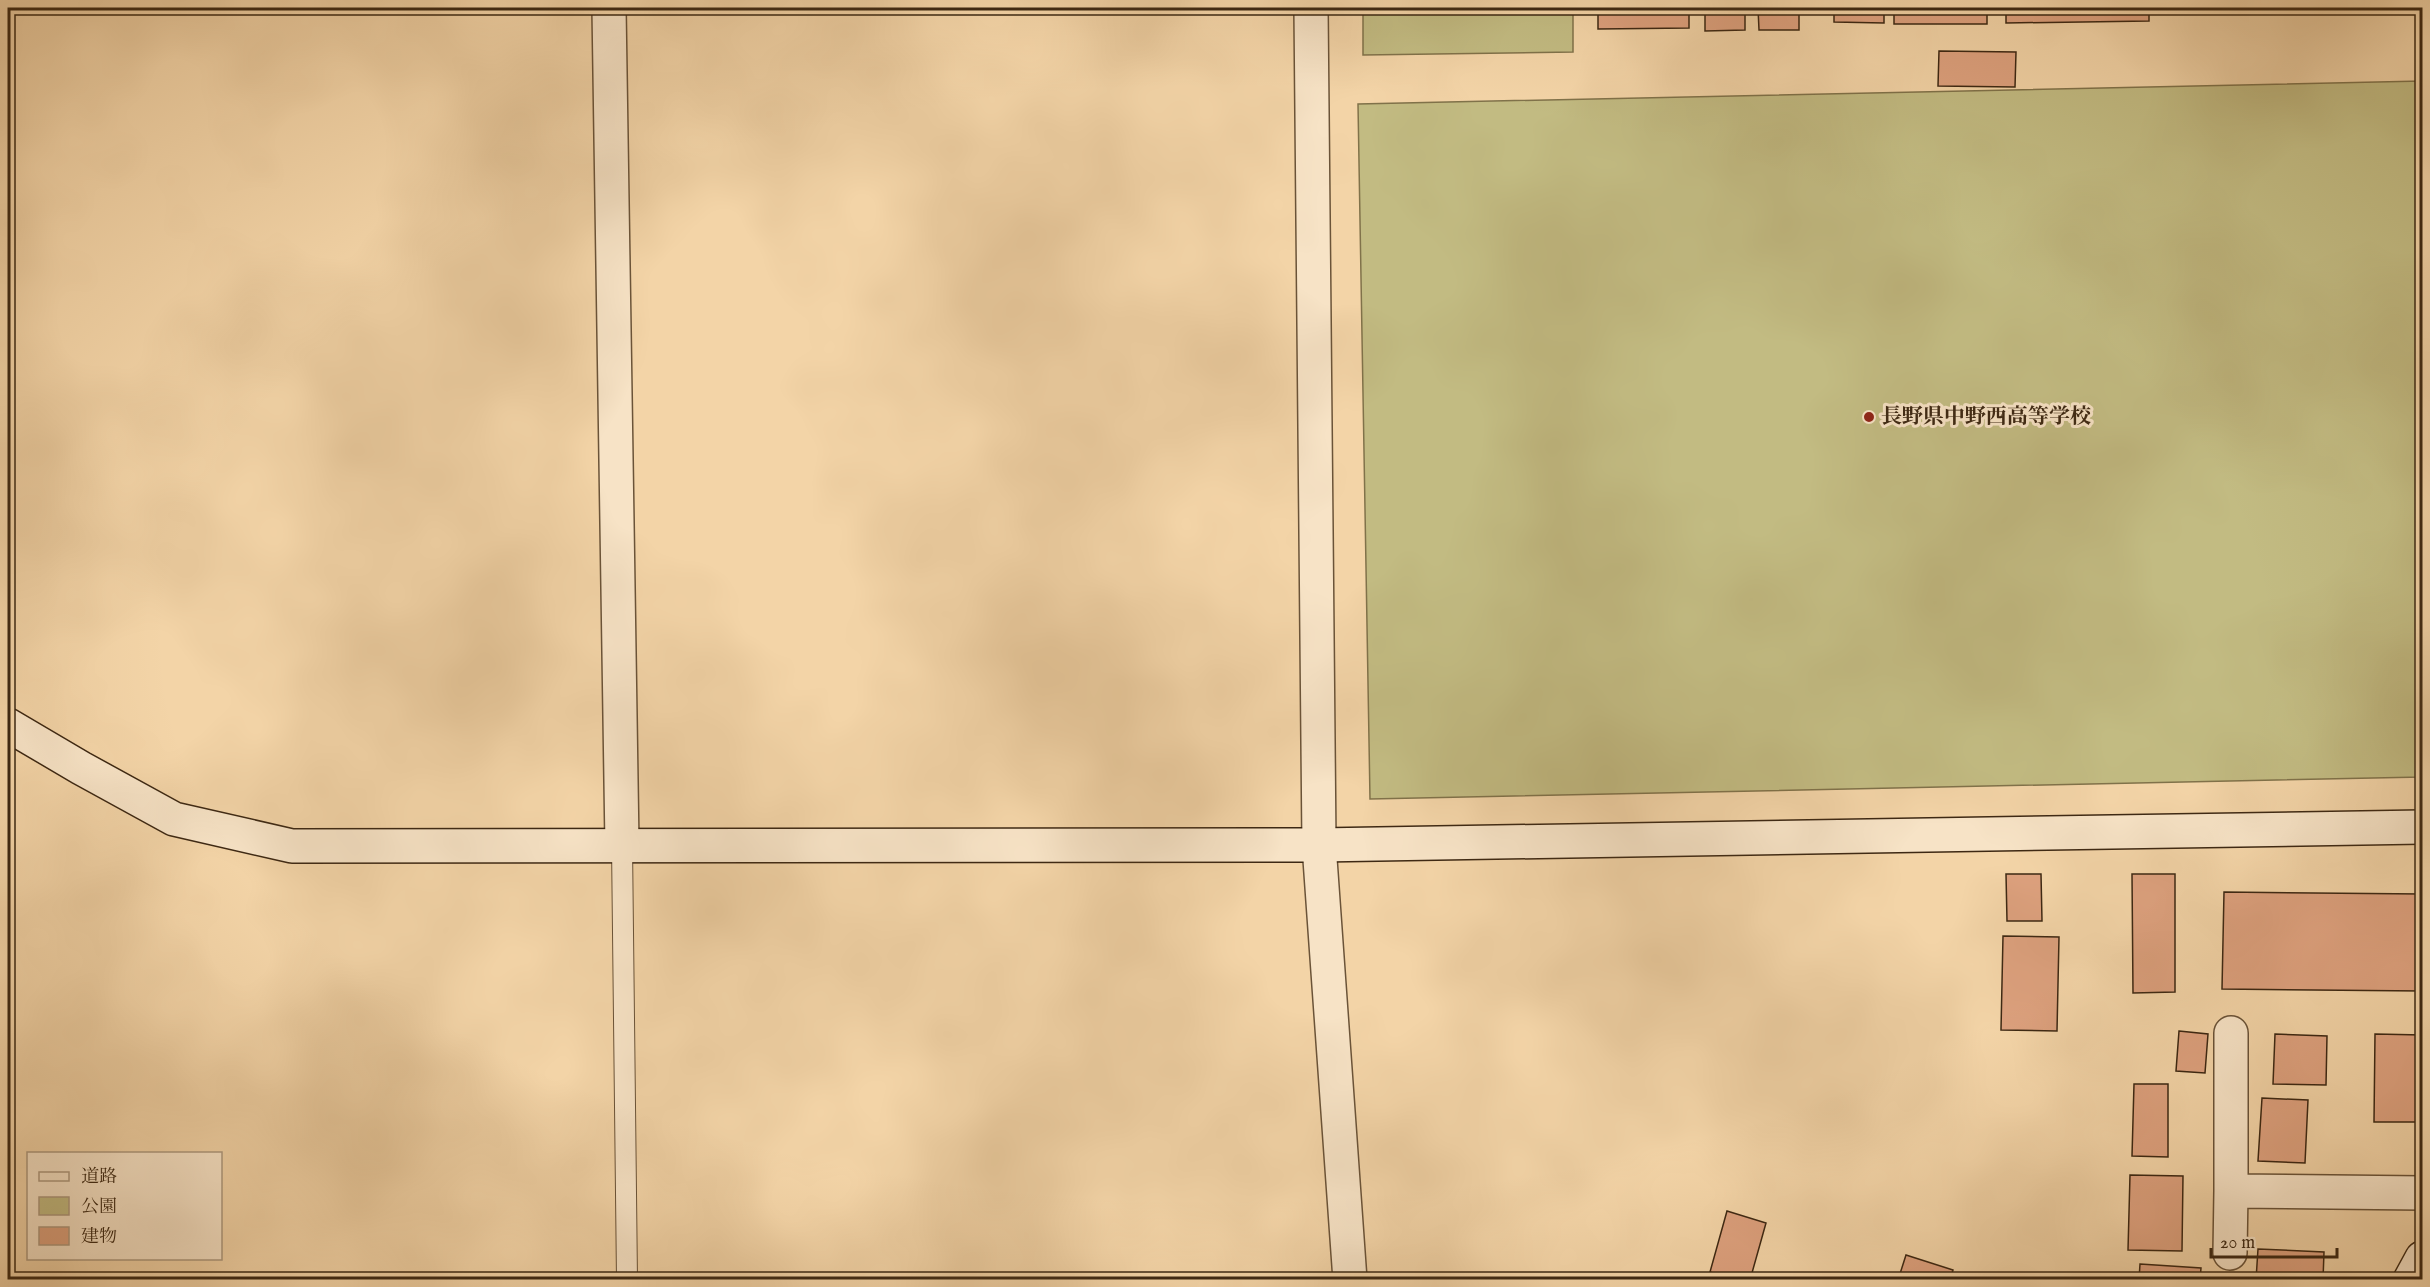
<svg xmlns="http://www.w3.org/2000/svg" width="2430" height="1287" viewBox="0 0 2430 1287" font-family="'IM FELL English','Noto Serif JP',serif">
	<rect width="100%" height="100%" fill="#f3d4a7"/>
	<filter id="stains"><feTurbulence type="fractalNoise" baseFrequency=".00333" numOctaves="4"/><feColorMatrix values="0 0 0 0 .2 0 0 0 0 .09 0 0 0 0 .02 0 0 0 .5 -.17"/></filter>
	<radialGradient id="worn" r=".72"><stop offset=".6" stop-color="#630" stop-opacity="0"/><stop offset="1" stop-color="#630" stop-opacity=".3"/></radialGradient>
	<path fill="#c2bb82" stroke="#80724a" stroke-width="1.5" d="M1363,8h210v44l-210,3z
		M2422,81v696l-1052,22 -12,-695z"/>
	<path fill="#dda17e" stroke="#3d2813" stroke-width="1.5" d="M1598,8h91v20l-91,1z
		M1705,8h40v22l-40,1z
		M1758,8h41v22h-40z
		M1834,8h50v15l-50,-1z
		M1894,8h93v16h-93z
		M2006,8h143v13l-143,2z
		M1939,51l77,1 -1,35 -77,-1z
		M2006,874h35l1,47h-35z
		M2132,874h43v118l-42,1z
		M2224,892l198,2v97l-200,-2z
		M2003,936l56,1 -2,94 -56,-1z
		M2179,1031l29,3 -3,39 -29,-2z
		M2275,1034l52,2 -1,49 -53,-1z
		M2375,1034l47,1v87h-48z
		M2134,1084h34v73l-36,-1z
		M2262,1098l46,2 -3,63 -47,-2z
		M2130,1175l53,1 -1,75 -54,-1z
		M1727,1211l39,12 -16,57h-13l-27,-8z
		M2258,1249l66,3 -1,28h-67z
		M1906,1255l47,15 -3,10h-52z
		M2140,1264l61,4 -1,12h-61z"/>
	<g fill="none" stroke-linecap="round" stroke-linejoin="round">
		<g stroke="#6a5338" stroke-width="22">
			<path id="lane" d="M622,845l5,435"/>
		</g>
		<g stroke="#6a5338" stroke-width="36">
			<path id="street" d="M609,8l13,837
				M1311,8l8,837 31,435
				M2231,1033v158l191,2
				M2230,1253l1,-62"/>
		</g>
		<g stroke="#3d2813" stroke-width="36">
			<path id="secondary" d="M8,725l73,43 93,51 118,27 1027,-1 1103,-18
				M2410,1280l12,-22"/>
		</g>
		<use href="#lane" stroke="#f7e3c6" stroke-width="20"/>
		<use href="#street" stroke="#f7e3c6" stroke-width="33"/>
		<use href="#secondary" stroke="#f7e3c6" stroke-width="33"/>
	</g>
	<circle fill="#8f2418" stroke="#f7e3c6" stroke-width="2" cx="1869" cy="417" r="6"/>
	<g text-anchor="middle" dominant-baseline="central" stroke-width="6" stroke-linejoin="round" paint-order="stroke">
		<g font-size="21" font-weight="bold" fill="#3d2813" stroke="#f7e3c6" text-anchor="start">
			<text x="1881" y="417">長野県中野西高等学校</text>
		</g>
	</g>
	<rect width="2430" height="1287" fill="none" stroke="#f3d4a7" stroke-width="30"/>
	<rect x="9" y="9" width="2412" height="1269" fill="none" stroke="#3d2813" stroke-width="3"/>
	<rect x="15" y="15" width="2400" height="1257" fill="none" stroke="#3d2813" stroke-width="1.5"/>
	<rect x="27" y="1152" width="195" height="108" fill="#f7e3c6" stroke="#ad987e" stroke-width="1.5"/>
	<rect x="39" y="1172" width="30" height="9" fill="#f7e3c6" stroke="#ad987e" stroke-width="1.5"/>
	<text x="81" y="1182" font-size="18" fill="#3d2813">道路</text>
	<rect x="39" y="1197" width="30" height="18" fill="#c2bb82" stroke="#ad987e" stroke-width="1.5"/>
	<text x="81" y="1212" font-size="18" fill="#3d2813">公園</text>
	<rect x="39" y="1227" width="30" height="18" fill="#dda17e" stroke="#ad987e" stroke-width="1.5"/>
	<text x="81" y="1242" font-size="18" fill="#3d2813">建物</text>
	<path d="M2211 1248v9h126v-9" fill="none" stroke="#3d2813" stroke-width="3"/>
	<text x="2220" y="1248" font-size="18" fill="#3d2813" stroke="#f7e3c6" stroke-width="4.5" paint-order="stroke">20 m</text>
	<rect width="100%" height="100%" filter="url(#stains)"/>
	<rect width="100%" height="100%" fill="url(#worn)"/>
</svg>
